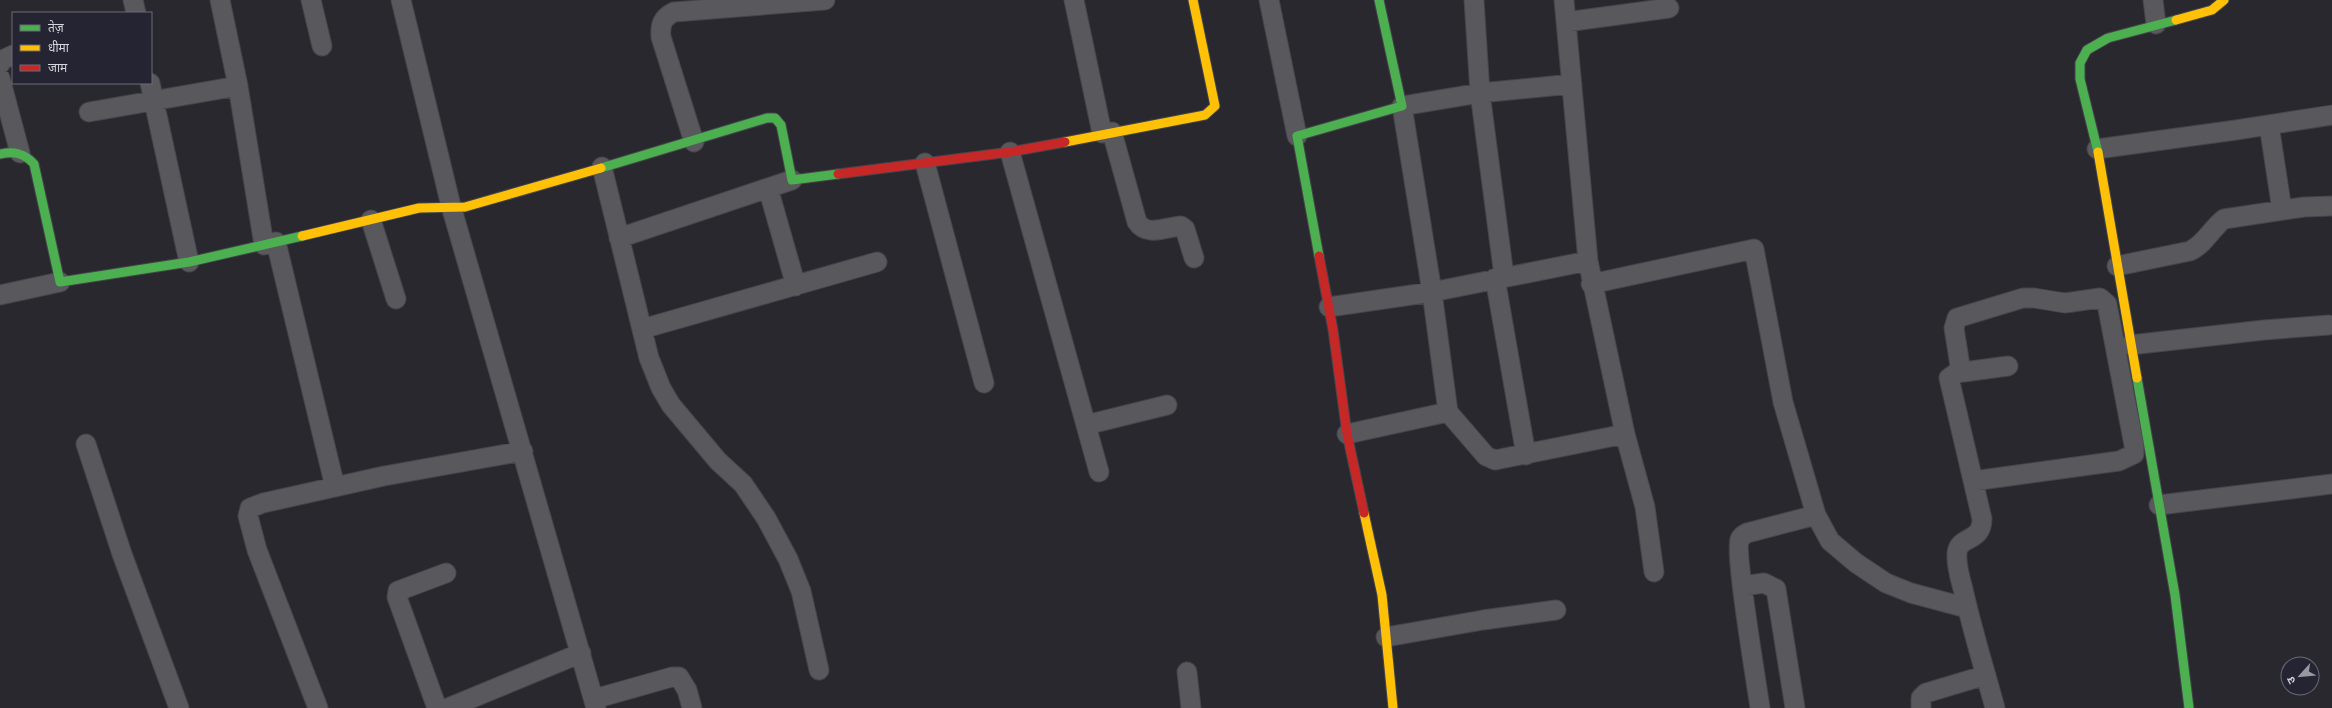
<svg xmlns="http://www.w3.org/2000/svg" width="2332" height="708" viewBox="0 0 2332 708" font-family="Signika,'Noto Sans Devanagari',sans-serif">
	<rect width="100%" height="100%" fill="#28282e"/>
	<g fill="none" stroke-linecap="round" stroke-linejoin="round">
		<g stroke="#44444a" stroke-width="21">
			<path id="street" d="M133,0l3,13
				M220,0l18,86
				M311,0l11,46
				M401,0l50,206 145,502
				M1074,0l28,133
				M1269,0l28,136
				M1474,0l6,93 24,183
				M1564,0l24,261
				M2153,0l3,24
				M1566,22l103,-14
				M0,64l2,-4 11,-5
				M0,78l20,75
				M150,83l39,179
				M89,112l149,-26 26,159
				M2269,125l13,85
				M1112,132l25,90c10,15 28,5 44,4l4,3 9,29
				M694,142l-33,-105c-1,-12 1,-19 13,-25l151,-12
				M2097,149l139,-19 96,-15
				M1010,152l89,320
				M925,163l59,220
				M602,167l47,191 12,30 10,17 47,56 25,23 23,34 22,41 13,32 18,79
				M768,188l28,98
				M371,220l25,79
				M619,238l173,-58
				M276,242l59,245
				M2117,266l73,-15c15,-7 21,-22 34,-32l80,-12 28,-1
				M1495,278l31,177
				M1591,284l163,-35 29,153 33,113 14,26 26,22 30,20 25,10 56,15
				M0,295l60,-13
				M1329,307l103,-15 156,-31 37,173 -130,26 -9,-4 -38,-44 -101,22
				M642,329l235,-67
				M2130,345l134,-15 65,-5
				M1961,372l-7,-44 3,-10 66,-20h11l31,5 35,-5 7,6 27,141v9l-15,7 -146,20
				M1448,412l-16,-120 -30,-186 78,-13 92,-9
				M1086,425l81,-20
				M1625,434l20,73 9,65
				M86,444l36,110 57,154
				M2159,505l173,-21
				M1743,586l21,-3 12,6 19,119
				M1386,637l97,-17 73,-10
				M1187,672l4,36
				M594,699l78,-22h7l8,13 5,18
				M318,708l-61,-158 -9,-34 2,-8 13,-5 121,-27 139,-25
				M437,708l-40,-111 1,-6 48,-18
				M448,708l133,-55
				M1760,708c-3,-22 -26,-158 -20,-169 1,-2 5,-5 7,-6l69,-18
				M1921,708v-10l5,-5 60,-18
				M1995,708c-11,-40 -23,-79 -32,-119 -3,-11 -7,-24 -6,-36 2,-18 25,-10 25,-34l-33,-141 7,-5 52,-7"/>
		</g>
		<g stroke="#44444a" stroke-width="11">
			<path id="fast" d="M2098,152l-18,-73v-16l7,-13 21,-12 68,-18
				M0,154c14,-3 24,-1 34,10l26,118 129,-20 113,-26
				M601,168l166,-50h8l6,7 11,55 46,-6
				M1319,256l-22,-120 105,-30 -23,-106
				M2137,378l38,217 14,113"/>
		</g>
		<g stroke="#44444a" stroke-width="11">
			<path id="slow" d="M2176,20l36,-10 12,-10
				M1065,142l140,-27 10,-9 -22,-106
				M2098,152l39,226
				M302,236l117,-28 46,-1 136,-39
				M1364,513l18,82 11,113"/>
		</g>
		<g stroke="#44444a" stroke-width="11">
			<path id="jam" d="M838,174l172,-22 55,-10
				M1319,256l14,74 14,104 17,79"/>
		</g>
		<use href="#street" stroke="#58585d" stroke-width="19"/>
		<use href="#fast" stroke="#4caf50" stroke-width="9"/>
		<use href="#slow" stroke="#ffc107" stroke-width="9"/>
		<use href="#jam" stroke="#c62828" stroke-width="9"/>
	</g>
	<rect x="12" y="12" width="140" height="72" fill="#252432" stroke="#6b6b77"/>
	<rect x="20" y="25" width="20" height="6" fill="#4caf50" stroke="#6b6b77"/>
	<text x="48" y="32" font-size="12" fill="#d5d5de">तेज़</text>
	<rect x="20" y="45" width="20" height="6" fill="#ffc107" stroke="#6b6b77"/>
	<text x="48" y="52" font-size="12" fill="#d5d5de">धीमा</text>
	<rect x="20" y="65" width="20" height="6" fill="#c62828" stroke="#6b6b77"/>
	<text x="48" y="72" font-size="12" fill="#d5d5de">जाम</text>
	<g transform="translate(2300 676) rotate(243)"><circle r="19" fill="#252432" stroke="#6b6b77"/>
	<path d="M0-3L7 15L0 10L-7 15Z" fill="#9898a0"/>
	<text y="-6" font-size="11" font-weight="bold" text-anchor="middle" fill="#d5d5de">उ</text>
	</g>
</svg>
